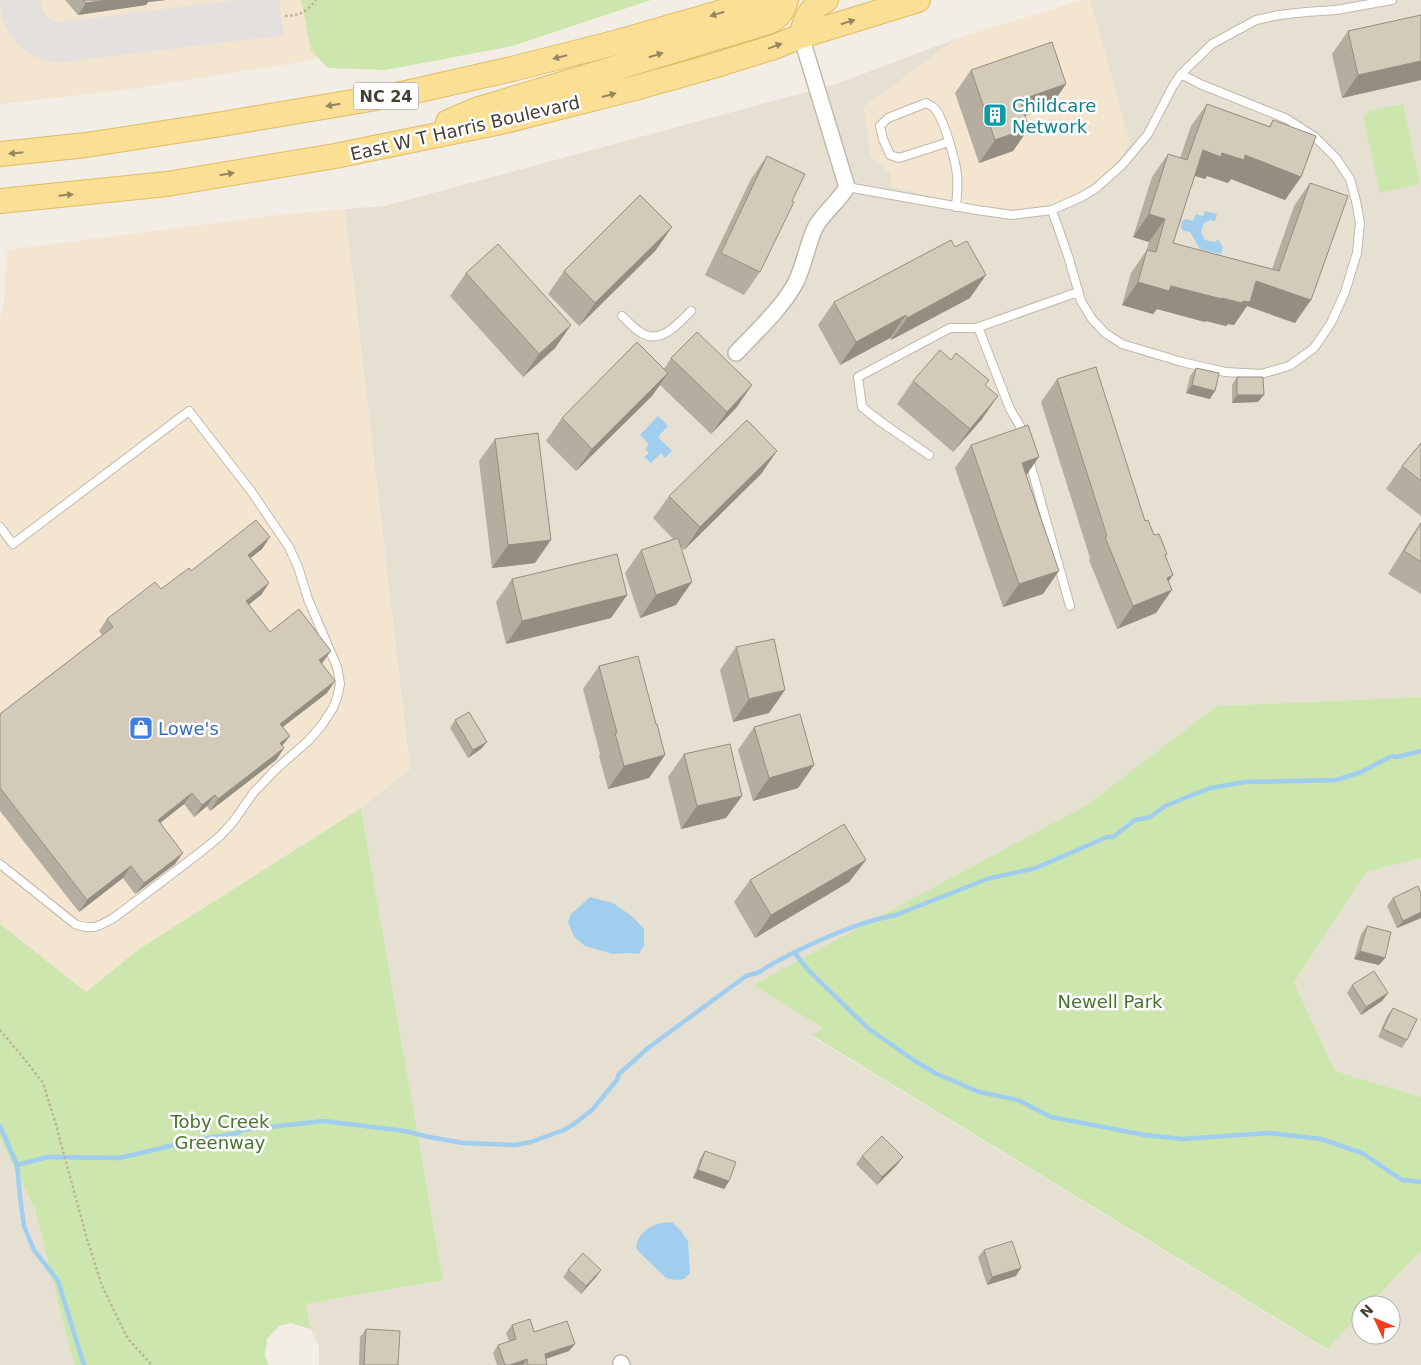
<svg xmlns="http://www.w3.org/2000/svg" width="1421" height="1365" viewBox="0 0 1421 1365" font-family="'DejaVu Sans',sans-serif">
	<rect width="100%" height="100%" fill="#f2eee5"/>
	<path fill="#e6e0d3" d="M1090,0h331v697l-204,9 -129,98 -334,181 69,43 -12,8 515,313 35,-36v22h30v-30h-22l52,-54v114h-1102v-19l-9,-17 -4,-25 137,-24 -82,-472 49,-39 -65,-560 40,-3 451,-122 122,-46 -94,69 7,49 19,17 240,-29z
		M1421,858v239l-86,-26 -41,-88 72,-111z
		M0,1139l35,70 33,133 7,23h-75z"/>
	<path fill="#f4e5d0" d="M0,0h324l8,57 -207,33 -125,14z
		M1082,0h8l40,143 -15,21 -23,20 -26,15 -29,9 -45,3 -100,-24 -2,-14 -19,-17 -7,-49 94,-69z
		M345,209l65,560 -49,39 -222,141 -53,43 -86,-68v-606l4,-17 3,-51 279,-36z"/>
	<path fill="#cce6ae" d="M301,0h350l-139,46 -126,24 -58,-2 -17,-18z
		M1403,104l17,80 -40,9 -17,-76 6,-6z
		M1421,697v161l-55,14 -72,111 41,88 86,26v154l-52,54h-8v8l-34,36 -516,-314 12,-7 -70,-43 335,-181 129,-98z
		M361,808l82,472 -137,24 4,25 -19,-6 -12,3 -12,13 -2,17 4,9h-194l-7,-23 -33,-133 -35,-70v-215l86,68 53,-43z"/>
	<path fill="#e3e0dd" d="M0,0h40l2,9 5,8 5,3 8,2 176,-22h43l5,35 -229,28 -22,-7 -12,-8 -12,-14 -8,-17z"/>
	<path fill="#a1ceee" d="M1205,211l12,3 -2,7 -5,-1 -6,3 -3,9 4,8 9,2 4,-2 5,7 -2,7 -21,-5 -10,-17 -7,-1 -2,-4 1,-6 4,-2 7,2 3,-7 7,2z
		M658,416l10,10 -10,11 14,14 -7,7 -4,-5 -10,10 -7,-6 5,-4 -4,-4 4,-5 -9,-9z
		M590,897l23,6 20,14 11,12v16l-5,9 -11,-1 -15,1 -28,-8 -11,-9 -6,-15 3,-8z
		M672,1222l8,8 8,11 2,32 -6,6 -8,1 -10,-2 -29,-28c-3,-11 8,-21 18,-25 5,-3 11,-2 17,-3z"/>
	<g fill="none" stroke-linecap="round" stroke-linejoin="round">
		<path stroke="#a1ceee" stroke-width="4.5" d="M794,952l15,19 60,58 46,32 20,12 44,19 39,8 33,17 94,18 37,4 87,-6 52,6 41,14 40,27 19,2
			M0,1126l17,39 3,31 4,30 10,24 24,31 26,84
			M17,1165l31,-8 71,1 77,-18 42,-7 5,-3 81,-9 81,10 24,6 34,6 52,2 16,-3 33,-12 10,-6 18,-14 25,-30 2,-6 29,-26 98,-72c6,-2 14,-3 18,-7 9,-6 18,-10 27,-15 32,-16 70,-33 105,-39l91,-36 49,-11 71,-31h6l22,-17 15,-3 15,-11 45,-18 35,-6 91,-2 25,-8 31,-16 5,1 24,-6"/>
		<g stroke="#c0b9aa" stroke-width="10">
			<path id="service" d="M949,142l-50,16 -9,-3 -7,-16 -3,-13 8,-8 38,-15c3,2 7,3 9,6 9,10 21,53 22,66 1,11 0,21 -1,32
				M847,187l130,23 35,5 40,-5 29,-13 14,-8 27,-24 26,-31 25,-48 8,-12 31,-30 44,-24 23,-5 27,-3 30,-2 56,-10
				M1052,210l17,49 12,42 11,18 13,14 17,11 60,18 43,10 36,2 28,-8 25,-18 17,-25 14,-31 12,-39 3,-30 -4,-22 -6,-22 -14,-21 -21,-21 -28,-18 -87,-35 -19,-10
				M622,316c6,5 11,12 18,16 20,14 38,-8 51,-21
				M978,327l32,82 10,17 3,10
				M929,455l-48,-33 -19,-15 -4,-30 92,-49h26l102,-36
				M1029,459l41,147
				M0,527l13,17 176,-133 62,80 38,56 9,20 10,32 29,68 2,10 1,7 -3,14 -4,10 -11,17 -14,16 -33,29 -13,14 -8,8 -21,30 -13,14 -18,15 -87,66c-15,9 -23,14 -40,7l-75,-60"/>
		</g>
		<g stroke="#c0b9aa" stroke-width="18">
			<path id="minor" d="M736,353c19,-20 48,-47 60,-71 8,-17 11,-35 18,-52 7,-16 24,-27 33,-43l-46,-151
				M621,1363l1,2"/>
		</g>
		<g stroke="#e0bd64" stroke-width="26">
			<path id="primary" d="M801,36c4,-17 9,-28 25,-36
				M448,122l28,-12 292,-88c10,-4 15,-12 18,-22
				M0,154l86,-9 136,-21 184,-31 106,-24 106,-27 146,-42
				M0,201l167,-17 168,-28 166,-34 134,-34 78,-22 61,-19 27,-11 117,-36"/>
		</g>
		<path stroke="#beb299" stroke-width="2.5" stroke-dasharray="2.5 2.5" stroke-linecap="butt" d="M285,16c16,-1 20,-3 31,-16
			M0,1030l26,31 17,22 11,35 33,121 15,47 20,41 6,12 24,26"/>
		<use href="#service" stroke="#fff" stroke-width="8"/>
		<use href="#minor" stroke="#fff" stroke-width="15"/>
		<use href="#primary" stroke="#fbdf94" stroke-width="24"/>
	</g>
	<path fill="#b5aea0" d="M65,0h101l-18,2 -2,3 -68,10z
		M1421,15v65l-79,18 -10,-44 16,-23z
		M971,70l95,14 -16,23 -25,9 4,12 -16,23 -34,12 -24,-70z
		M1207,104l62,22 4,-6 28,57 -16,23 -54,-21 -3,4 -21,-7 -2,3 -11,-3 -21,67 99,26 22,-63 16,-23 -15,140 -48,-17 -13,19 -6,-1 -2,2 -20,-5 -1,1 -48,-13 -4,5 -31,-9 9,-32 15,-22 3,-9 -16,-5 19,-60 16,-23 12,4 11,-32z
		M767,156l-7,116 -16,23 -39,-20 46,-96z
		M656,250l-77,76 -31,-32 16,-23z
		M466,273l105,52 -16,23 -32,29 -73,-81z
		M970,298l-79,42 -1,-2 -50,27 -22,-40 16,-23z
		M671,358l81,27 -16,23 -25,26 -51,-49 -8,11 -76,75 -30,-30 16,-23 102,-49z
		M951,360l34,25 -3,34 -29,33 -56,-48 16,-23z
		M1196,368l14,31 -24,-6 4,-17z
		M1237,377l21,25 -26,1v-18z
		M1057,379l88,142 22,33 -1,2 3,25 -13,32 -39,16 -28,-69 1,-2 -49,-156z
		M495,439l40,124 -43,5 -13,-107z
		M1421,443v73l-35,-27 16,-23z
		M971,445l55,31 17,118 -40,13 -48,-139z
		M777,451l-16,23 -77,76 -4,-4 -4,59 -36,13 -15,-45 16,-23 32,-11 -20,-21 16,-22z
		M1421,522v72l-33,-20 23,-37z
		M262,549l-12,9 19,25 -8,12 -12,9 21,28 53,30 -1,2 5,29 -44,34 7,9 -8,10 2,2 -8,12 -66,51 -3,-5 -13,11 -10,-13 -24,19 15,41 -40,30 -12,-16 -44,34 -79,-101v-97l102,-79 -3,-4 8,-12 54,-30 30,-18z
		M512,579l115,16 -16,23 -105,26 -10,-42z
		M736,647l33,66 -36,9 -13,-52z
		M599,666l57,58 9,31 -16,23 -41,11 -9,-33 1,-2 -17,-65z
		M455,720l26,29 -13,9 -18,-30z
		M754,727l60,38 -16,23 -45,13 -15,-51z
		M684,754l42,64 -45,11 -13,-52z
		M866,860l-17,22 -94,56 -21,-36 16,-22z
		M1421,893v25l-24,10 -10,-22 6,-8z
		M1367,926l18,32 -6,7 -25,-6 7,-25z
		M1352,985l36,8 -6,8 -21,14 -14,-22z
		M1393,1008l14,32 -5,8 -24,-11 9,-21z
		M705,1151l24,30 -5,8 -31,-11 7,-19z
		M862,1156l35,9 -20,20 -21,-21z
		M984,1250l32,26 -29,9 -9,-28z
		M568,1270h33l-5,7 -15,17 -18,-17z
		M512,1325l22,7 41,12 -6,7 -23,8 1,6h-50l-4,-12 5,-8 11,-4 -3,-8z
		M366,1329l32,36h-39l1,-28z"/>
	<path fill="#948d82" d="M108,0h58l-18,2 -2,3 -68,10 8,-12z
		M1421,61v19l-79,18 16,-23z
		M1066,84l-16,23 -46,16 16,-23z
		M1029,128l-16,23 -34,12 16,-23z
		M1203,150l42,5 56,22 -16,23 -54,-21 -3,4 -21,-7 -2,3 -18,-6z
		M1149,214l16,5 -16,23 -16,-5z
		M672,227l-16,23 -77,76 16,-23z
		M986,275l-16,23 -79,42 16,-22z
		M1256,281l55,19 -16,23 -48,-17 -13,19 -6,-1 -2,2 -20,-5 -1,1 -48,-13 -4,5 -31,-9 16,-23 33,4 51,12z
		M906,315l-16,23 -50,27 16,-23z
		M571,325l-16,23 -32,29 16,-23z
		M668,373l-16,23 -76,75 16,-22z
		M752,385l-16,23 -25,26 16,-22z
		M1192,385l23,6 -5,8 -24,-6z
		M1237,395h27l-6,7 -26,1z
		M998,396l-16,23 -29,33 17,-23z
		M777,451l-16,23 -77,76 16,-23z
		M1039,457l-16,23 -1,-17z
		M270,537l-8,12 -23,18 9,-12z
		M551,540l-16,23 -43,5 16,-23z
		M1059,571l-16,23 -40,13 16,-23z
		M1173,575l-14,20 13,-5 -16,23 -39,16 16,-23 34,-28z
		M692,582l-16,23 -36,13 16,-23z
		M269,583l-8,12 -23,18 8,-12z
		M627,595l-16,23 -105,26 16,-23z
		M331,651l-8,11 -12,10 8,-12z
		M335,681l-8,12 -55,42 8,-11z
		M785,690l-16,23 -36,9 16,-23z
		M290,736l-9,11 -1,-4z
		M487,742l-6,7 -13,9 5,-8z
		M284,748l-8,12 -66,51 8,-12z
		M665,755l-16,23 -41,11 16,-23z
		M814,765l-16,23 -45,13 16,-23z
		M192,793l-8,11 -34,27 8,-11z
		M215,795l-8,11 -13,11 8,-12z
		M742,796l-16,22 -45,11 16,-23z
		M183,853l-8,11 -40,30 9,-11z
		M866,860l-17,22 -94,56 16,-23z
		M131,866l-8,12 -44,34 8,-12z
		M1421,912v6l-24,10 6,-7z
		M1360,951l25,7 -6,7 -25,-6z
		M1388,993l-6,8 -21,14 5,-8z
		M903,1157l-6,8 -20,20 5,-8z
		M698,1170l31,11 -5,8 -31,-11z
		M1021,1268l-5,8 -29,9 5,-8z
		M601,1270l-5,7 -15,17 5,-8z
		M575,1344l-6,7 -30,10 6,-7z
		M527,1359l-4,6h-13z"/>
	<path fill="#d3caba" stroke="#948d82" d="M83,0h25l-22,3z
		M1421,15v46l-63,14 -10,-44z
		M1052,42l14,42 -46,16 9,28 -34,12 -24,-70z
		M1207,104l63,23 3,-7 43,16 -15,41 -56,-22 -1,5 -22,-7 -1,4 -18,-7 -30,93 106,28 31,-88 38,13 -37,104 -55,-19 -6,21 -7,-1 -1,2 -20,-5v1l-51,-13 -2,5 -31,-9 9,-32 9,2 9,-33 -16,-5 19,-60 19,6z
		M767,156l38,18 -13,27 2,1 -34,70 -39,-19z
		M640,195l32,32 -77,76 -31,-32z
		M951,240l4,7 12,-6 19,34 -79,43 -1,-3 -50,27 -22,-40z
		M498,244l73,81 -32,29 -73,-81z
		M697,332l55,53 -25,27 -56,-54z
		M637,342l31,31 -76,76 -30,-31z
		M940,350l11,10 5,-7 17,14 16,13 -4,5 13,11 -28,33 -57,-48z
		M1096,367l49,154 3,-1 6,15 5,-1 8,20 -2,1 8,20 -6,3 5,12 -39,16 -28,-69 2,-1 -50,-157z
		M1196,368l23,5 -4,18 -23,-6z
		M1237,377h26l1,18h-27z
		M747,420l30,31 -77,76 -31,-31z
		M1028,425l11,32 -17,6 37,108 -40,13 -48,-139z
		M538,433l13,107 -43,5 -13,-106z
		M1421,443v38l-19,-15z
		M256,520l14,17 -22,18 21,28 -23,18 24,31 29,-23 32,42 -12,9 16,21 -55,43 10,12 -10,7 4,5 -66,51 -3,-4 -13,10 -10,-12 -34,27 25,33 -39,30 -13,-17 -44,34 -87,-112v-74l113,-87 -6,-8 48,-37 6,7 28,-21 2,3z
		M1421,523v39l-17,-11z
		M678,538l14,44 -36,13 -15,-45z
		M617,554l10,41 -105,26 -10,-42z
		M774,639l11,51 -36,9 -13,-52z
		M638,656l18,68h1l8,31 -41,11 -9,-33h2l-18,-67z
		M469,712l18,30 -14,8 -18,-30z
		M800,714l14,51 -45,13 -15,-51z
		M730,744l12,52 -45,10 -13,-52z
		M844,824l22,36 -95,55 -21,-35z
		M1418,886l3,7v19l-18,9 -10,-23z
		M1367,926l24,6 -6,26 -25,-7z
		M1374,971l14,22 -22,14 -14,-22z
		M1393,1008l24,11 -10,21 -24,-11z
		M882,1136l21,21 -21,20 -20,-21z
		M705,1151l31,11 -7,19 -31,-11z
		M1012,1241l9,27 -29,9 -8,-27z
		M583,1253l18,17 -15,16 -18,-16z
		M530,1319l4,13 33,-11 8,23 -30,10 2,11h-19l-1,-6 -17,6h-5l-7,-20 18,-6 -4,-14z
		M366,1329l34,2 -2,34h-34z"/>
	<defs><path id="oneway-solid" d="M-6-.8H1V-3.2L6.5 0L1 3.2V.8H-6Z" transform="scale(1.25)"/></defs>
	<g fill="#96865f">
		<use href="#oneway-solid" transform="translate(717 14) rotate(163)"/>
		<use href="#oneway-solid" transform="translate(848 22) rotate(-17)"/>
		<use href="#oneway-solid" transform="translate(775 46) rotate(-20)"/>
		<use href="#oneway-solid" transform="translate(656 55) rotate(-17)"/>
		<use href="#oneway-solid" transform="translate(560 57) rotate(166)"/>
		<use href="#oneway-solid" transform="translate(609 95) rotate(-15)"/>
		<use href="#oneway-solid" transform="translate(333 105) rotate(170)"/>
		<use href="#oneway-solid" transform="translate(16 153) rotate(174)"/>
		<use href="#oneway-solid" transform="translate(227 174) rotate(-10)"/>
		<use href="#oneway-solid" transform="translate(66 195) rotate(-6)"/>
	</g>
	<defs>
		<g id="building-square" transform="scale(1.25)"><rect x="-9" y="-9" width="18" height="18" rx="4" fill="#0f9aa8" stroke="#fff"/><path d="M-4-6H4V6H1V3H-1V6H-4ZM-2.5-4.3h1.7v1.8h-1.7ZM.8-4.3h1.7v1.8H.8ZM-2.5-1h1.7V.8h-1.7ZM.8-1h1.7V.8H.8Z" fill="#fff"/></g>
		<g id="shop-square" transform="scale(1.25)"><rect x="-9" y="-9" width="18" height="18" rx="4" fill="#3f7fe0" stroke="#fff"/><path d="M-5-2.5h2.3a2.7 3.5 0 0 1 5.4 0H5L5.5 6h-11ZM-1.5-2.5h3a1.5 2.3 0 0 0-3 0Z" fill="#fff"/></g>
	</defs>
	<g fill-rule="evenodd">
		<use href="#building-square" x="995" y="115"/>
		<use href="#shop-square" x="141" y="728"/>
	</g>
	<g text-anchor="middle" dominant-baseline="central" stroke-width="5" stroke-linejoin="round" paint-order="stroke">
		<rect fill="#fff" stroke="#7c7871" stroke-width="1" x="353.5" y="82.5" width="65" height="27" rx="4"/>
		<g font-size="16" font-weight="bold" fill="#443e34">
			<text x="386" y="96">NC 24</text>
		</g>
		<g font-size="18" fill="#0d838f" stroke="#fff" text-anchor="start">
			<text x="1012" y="105">Childcare<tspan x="1012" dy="21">Network</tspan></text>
		</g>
		<g font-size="18" fill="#443e34" stroke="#fff">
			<text transform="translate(465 128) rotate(-13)">East W T Harris Boulevard</text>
		</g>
		<g font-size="18" fill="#366cbe" stroke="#fff" text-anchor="start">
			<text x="158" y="728">Lowe's</text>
		</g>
		<g font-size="18" fill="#45742a" stroke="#fff">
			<text x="1110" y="1001">Newell Park</text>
			<text x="220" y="1121">Toby Creek<tspan x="220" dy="21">Greenway</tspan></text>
		</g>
	</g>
	<g transform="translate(1376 1320) rotate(314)"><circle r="24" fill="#ffffff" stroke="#b4b2ae"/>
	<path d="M0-4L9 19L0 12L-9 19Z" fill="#f43d19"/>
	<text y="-8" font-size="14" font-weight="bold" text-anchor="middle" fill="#443e34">N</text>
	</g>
</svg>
